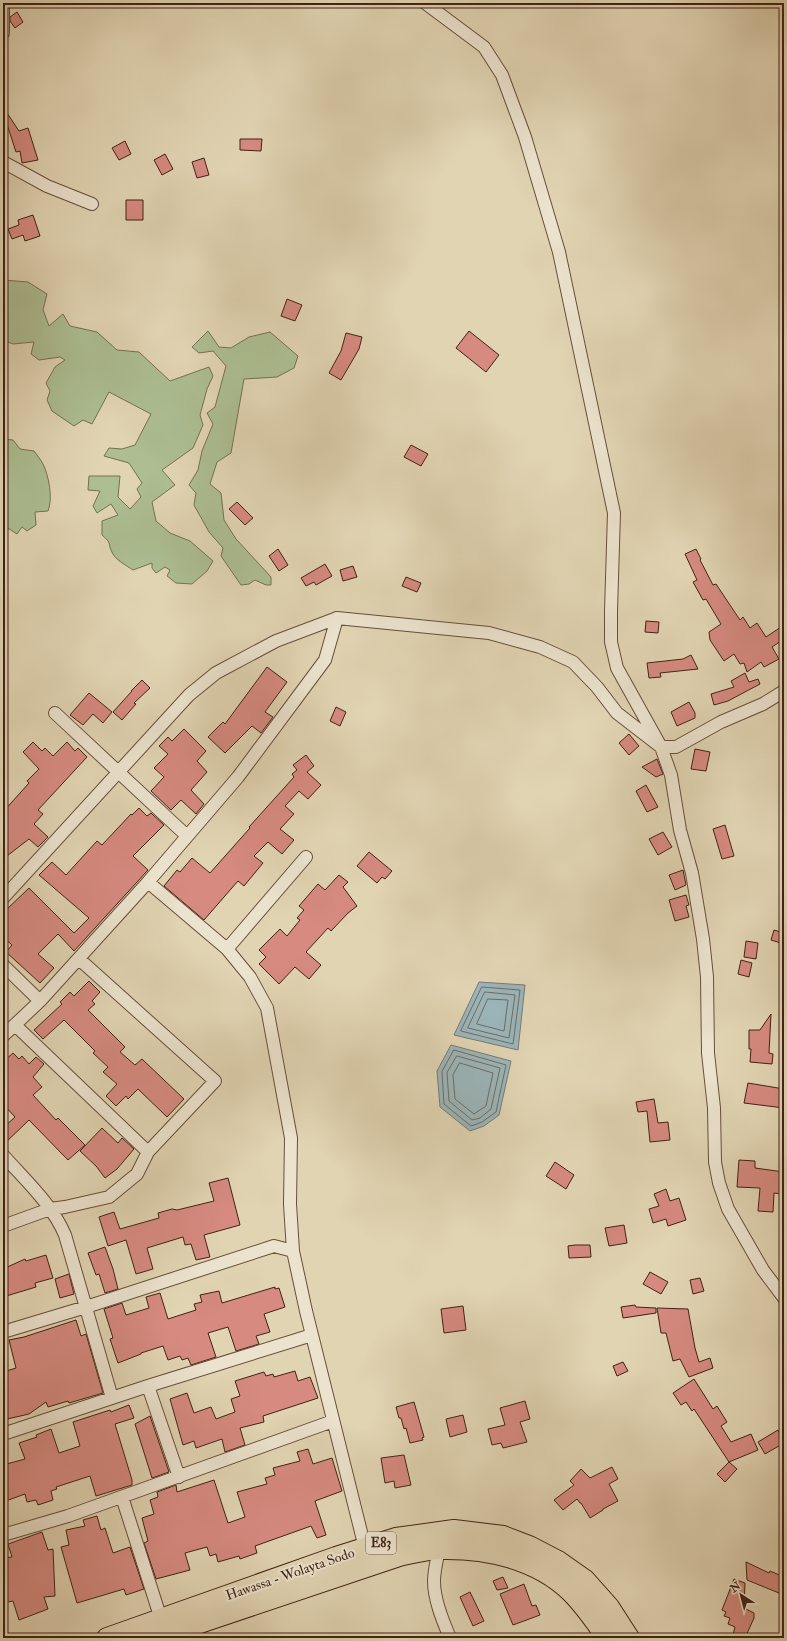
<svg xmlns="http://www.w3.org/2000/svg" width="787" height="1641" viewBox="0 0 787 1641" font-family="'IM FELL Double Pica',serif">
	<rect width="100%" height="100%" fill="#e1d4b3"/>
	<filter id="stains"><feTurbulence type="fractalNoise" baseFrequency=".005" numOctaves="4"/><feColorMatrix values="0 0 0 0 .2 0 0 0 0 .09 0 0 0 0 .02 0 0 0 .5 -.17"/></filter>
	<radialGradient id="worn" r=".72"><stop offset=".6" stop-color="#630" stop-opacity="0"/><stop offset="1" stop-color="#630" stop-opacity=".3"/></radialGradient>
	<path fill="#acbe92" stroke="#767052" d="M3,280l25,2 19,12 -4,16 6,16 14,-12 7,12 27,6 20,18 22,2 31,29 39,-14 4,9 -6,13 -7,26 3,10 -10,23 -31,22 13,15 -23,17 4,19 14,12 20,8 23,20 -6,10 -15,13 -16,-1 -9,-7 3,-6 -5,-3 -9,6 -4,-5v-5l-19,7c-6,-4 -17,-10 -20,-16 -6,-10 0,-10 -11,-19v-14l16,-6 -7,-11 -14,9 -4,-7 7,-15 -12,-1 1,-14h31l-2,21 12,12 11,-12 -4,-8 5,-6 -13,-20 -25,-7 5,-8 13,1 13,-4 16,-31 -42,-22 -17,32 -9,-4 -9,6 -22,-15 -5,-11 3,-9 -4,-8 9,-16 10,-7 -5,-3 -21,3 -8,-6 3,-12 -21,2 -10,-4v-34l4,-2 -1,-6 -3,-3z
		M208,331l11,16 12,1 18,-11 21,-5 28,24 -4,12 -17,9 -33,2 -13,74 -14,9 -7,22 11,9 3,27 12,19 35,38v8h-5l-11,-5 -6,4 -8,1 -20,-29 2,-8 -14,-16 -15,-27 2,-12 -7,-8 9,-15 4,-19 11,-27 -6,-11 8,-6 11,-41 -13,-15 -14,2 -7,-6z
		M3,439l10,1 7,9 14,2c3,4 7,9 9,13 6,12 10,35 5,47l-13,1 1,13 -9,6 -5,-4 -5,7 -14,-9z"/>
	<path fill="#9bb5b9" stroke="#777a77" d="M479,982l46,3 -7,65 -64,-15z
		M451,1045l60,16 -12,54 -15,11 -14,5 -30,-24 -3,-36z"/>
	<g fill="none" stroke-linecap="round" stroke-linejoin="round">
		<path stroke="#6e6c66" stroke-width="1" d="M482,987l38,3 -7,54 -52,-13z
			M485,992l30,3 -6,43 -41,-10z
			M488,999l20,1 -4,31 -27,-7z
			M454,1050l52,15 -10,47 -14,10 -11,4 -27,-22 -2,-32z
			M457,1056l43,12 -9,41 -11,9 -8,2 -23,-19 -2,-28z
			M460,1063l33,10 -7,33 -12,8 -19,-15 -2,-24z"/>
	</g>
	<path fill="#d68a80" stroke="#402213" d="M17,12l6,10 -8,6 -5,-7v-4z
		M7,113l12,18 9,-3 10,32 -16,3 -2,-12 -4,1 -12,-37z
		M240,139h22l-1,12 -21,-1z
		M125,141l6,13 -12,6 -7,-12z
		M165,154l8,15 -11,6 -8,-15z
		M204,158l5,17 -12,3 -5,-16z
		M126,200h17v20h-17z
		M33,215l7,21 -15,5 -2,-6 -11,4 -4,-10 11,-4 -1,-5z
		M287,299l15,6 -7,16 -14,-5z
		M469,331l30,24 -13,17 -30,-24z
		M346,333l16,4 -3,12 -18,31 -12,-7 12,-22z
		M411,445l17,9 -7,12 -17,-9z
		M237,502l16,16 -8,7 -16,-16z
		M278,549l10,16 -9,6 -10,-15z
		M696,549l5,10 -1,1 13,25 3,-1 24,36 3,-3 7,11 7,-5 9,14 18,-12v14l-12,8 7,12 -15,8 -3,-5 -14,10 -3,-9 -4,1 -6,-10 -10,7 -14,-21 -1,-8 12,-8 -15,-25 -3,1 -10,-18 4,-2 -12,-26z
		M325,564l7,12 -16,9 -2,-3 -8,4 -5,-8z
		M353,566l4,11 -14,4 -3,-11z
		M406,577l15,6 -4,9 -15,-6z
		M646,621l13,1 -1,11 -13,-1z
		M691,655l7,14 -38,4 1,4 -12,1 -2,-15 36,-4z
		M267,667l20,15 -22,30 8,5 -12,16 -9,-7 -27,27 -17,-16 15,-15 2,2z
		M745,673l4,9 9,-3 2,5 -32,17 -14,4 -3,-11 23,-7 -3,-6z
		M142,680l8,8 -16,15 2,1 -14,16 -9,-8 19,-21h-1z
		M89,693l23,19 -9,11 -10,-9 -10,11 -13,-10z
		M689,702l6,11v5l-18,8 -6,-14z
		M336,707l10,5 -6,14 -10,-5z
		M184,729l22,22 -9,10 10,11 -16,18 13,14 -8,10 -15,-14 -10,10 -20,-19 13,-14 -10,-9 14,-14 -9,-8 9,-9 4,4z
		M629,734l10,12 -10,9 -10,-12z
		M33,742l9,9 3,-3 8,8 14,-14 8,9 3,-3 9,9 -49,53 5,4 -9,10 14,13 -10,10 -9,-8 -26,20v-47l26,-29 -2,-2 12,-12 -16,-17z
		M695,749l15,3 -4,19 -15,-2z
		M306,755l8,11 -7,6 14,13 -13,14 -9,-8 -14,15 9,8 -14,15 14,11 -12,14 -14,-12 -14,14 9,7 -19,23 -6,-5 -34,39 -40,-34 13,-16 3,2 12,-14 18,15 40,-45 -1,-1 45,-50 -2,-3 5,-4 -4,-5z
		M657,759l6,15 -7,3 -14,-10z
		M646,785l12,22 -11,5 -11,-21z
		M139,808l8,8 4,-3 13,12 -31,31 15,14 -74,81 -16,-17 -20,20 16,14 -14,15 -34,-31 6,-7 -9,-8v-24l26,-25 45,45 15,-15 -50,-43 13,-13 14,13 31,-34 5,4 29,-31 1,1z
		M725,825l9,31 -12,3 -9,-30z
		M663,832l9,15 -14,8 -9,-16z
		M369,852l23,19 -7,8 -3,-2 -5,6 -20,-17z
		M683,870l3,15 -11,5 -6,-15z
		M339,875l9,7 -5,5 14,19 -9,7 -17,18 -3,-3 -22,24 15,13 -12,14 -14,-12 -16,17 -20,-20 7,-7 -7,-7 21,-21 7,7 13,-16 -3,-2 7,-8 -5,-4 19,-22 7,6z
		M686,895l3,10 -3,1 3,11 -14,4 -6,-21z
		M774,930l10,3v11l-13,-4z
		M746,941l12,2 -2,16 -12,-2z
		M741,960l11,3 -3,14 -11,-3z
		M89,981l11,11 -8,9 3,3 -7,6 37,37 -5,5 15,13 7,-6 42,40 -17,18 -29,-28 -10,10 -2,-3 -10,10 -10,-10 11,-12 -14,-12 5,-5 -15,-14 2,-2 -31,-31 -21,19 -9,-9 28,-26 -2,-2 10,-10 4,4z
		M771,1014l-2,39 4,1 -1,10 -22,-2 1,-13h-2v-19h11z
		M13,1053l6,6 3,-3 7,8 7,-7 8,7 -11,13 9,10 -9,8 23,25 2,-2 27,27 -17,15 -39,-40 -26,25v-17l12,-11 -12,-13v-42z
		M748,1083l36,6v19l-40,-5z
		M654,1099l4,24 10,-1 2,18 -20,2 -3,-31 -9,1 -2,-10z
		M102,1128l16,15 4,-5 12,11 -17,20 -12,9 -9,-12 -16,-15z
		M739,1160l16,1v7l29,4 -3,22 -7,-1 -1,19 -15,-1 2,-23 -23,-1z
		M555,1162l19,13 -8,14 -20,-13z
		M228,1178l12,47 -36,10 6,22 -14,3 -5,-16 -6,1 -2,-8 -36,11 6,21 -17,5 -10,-34 -18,6 -9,-29 15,-5 6,17 39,-11 -1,-5 14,-4 5,1 37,-9 -5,-18z
		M666,1189l4,12 9,-3 7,22 -18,6 -2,-7 -13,4 -4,-14 10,-3 -5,-12z
		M624,1225l3,18 -18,3 -4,-18z
		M575,1245h15l1,12 -22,1 -1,-12z
		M105,1247l8,22 5,20 -13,4 -6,-19 -3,1 -8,-22z
		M46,1255l7,23 -18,5 1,4 -33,10v-28l22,-10 1,2z
		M650,1272l18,10 -7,12 -18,-10z
		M69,1274l5,20 -14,4 -5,-19z
		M700,1278l4,13 -11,3 -3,-14z
		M275,1287v2l4,-1 6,19 -21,7 6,18 -14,4 3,8 -23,7 -8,-24 -20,6 8,24 -25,8 -3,-7 -6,2 -2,-4 -12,4 -5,-14 -22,7v1l-23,9 -8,-24 3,-1 -9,-29 18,-6 4,12 23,-7 -3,-11 14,-4 8,26 28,-9 -2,-6 8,-2 -2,-7 19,-4 3,12z
		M635,1305l1,2 20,1v5l-33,5 -2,-11z
		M463,1306l3,24 -22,3 -3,-24z
		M657,1308l31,1 7,39 4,14 11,-4 3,10 -24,9 -9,-18 -7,2 -7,-28h-5z
		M76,1320l5,16 5,-2 17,59 -34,10 -1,-2 -20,6 -2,-5 -17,12 -26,6v-48l13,-4 -7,-28 15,-3z
		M623,1362l5,9 -11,5 -4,-10z
		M295,1371l3,10 12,-4 8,21 -55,18 1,6 -24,6 5,17 -20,7 -3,-13 -26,9 -2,-7 -11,4 -13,-46 17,-6 7,20 17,-6 5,12 19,-7 -4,-13 9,-3 -5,-15 29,-9 2,4 7,-2 1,3z
		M694,1379l19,30 4,-3 10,16 -6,4 10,16 20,-8 7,16 -29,12 8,7 -12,13 -8,-8 12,-12 -35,-53 -2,2 -6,-9 -5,3 -8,-12z
		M525,1401l5,18 -10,3 7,20 -24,6 -2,-5 -9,2 -4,-16 17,-4 -5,-17z
		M414,1402l10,35 -2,1 1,2 -13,3 -4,-15 -2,1 -3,-11h-2l-3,-11z
		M129,1405l5,13 -19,6 17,56v5l-36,11 -6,-20 -34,11 1,2 -6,2 2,9 -15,5 -2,-5 -9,2 -2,-8 -22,8v-37l22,-6 -6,-16 18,-6 -1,-2 15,-6 8,24 21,-7 -7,-24 37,-12 1,2z
		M463,1415l4,17 -17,5 -4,-18z
		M150,1416l19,56 -17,6 -17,-54z
		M778,1430l6,13 -19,11 -7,-12z
		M308,1449l5,15 19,-6 10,33 -27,10 11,34 -9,3 -6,-12 -56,20 2,7 -17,6 -1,-3 -21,6 -2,-8 -6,2 -3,-9 -22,6 5,17 -34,9 -12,-36 4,-2 -6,-23 12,-4 -4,-14 8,-3 -1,-5 19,-7 1,7 37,-12 14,43 17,-6 -8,-25 30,-8 -2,-6 10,-3 -2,-7 27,-7 -3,-9z
		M404,1455l7,30 -16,3 -1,-7 -9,2 -4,-25z
		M612,1467l6,12 -9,5 9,17 -15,8v1l-13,8 -9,-15h-1l-3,-4 -14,11 -9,-10 20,-15 -4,-4 11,-12 9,9z
		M97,1516l4,14 4,-2 8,25 17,-6 14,42 -18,6 -2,-6 -47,14 -16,-56 8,-2 -3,-15 19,-4 -2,-6z
		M42,1532l6,18 5,-1 2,47 -11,1 4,12 -29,11 -6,-19 -10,2v-45l9,-1 -4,-13z
		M746,1562l23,11 1,-2 14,6 -5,16 -32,-13z
		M503,1577l5,11 -11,2 -4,-9z
		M734,1579l11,4 -1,25 10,5v5l-9,20h-13l3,-11 -7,-3 2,-6 -6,-2 2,-4 -4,-2z
		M524,1584l8,22 4,-1 4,10 -27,10 -13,-31z
		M470,1592l14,29 -11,5 -13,-29z"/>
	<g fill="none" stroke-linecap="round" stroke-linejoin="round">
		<g stroke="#684e3b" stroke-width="14">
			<path id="minor" d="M425,3l59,44 18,28 23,62 34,115 55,261 -3,98v31l6,26 44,79 10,28 9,55 12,43 11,66 4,38 1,76 6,55 1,54 4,21 9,26 35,61 21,28
				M3,4v29
				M3,162l44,24 45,18
				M55,713l132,123
				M148,882l79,67 23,28 17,31 24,130 -1,66 3,47 13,60 59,237
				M3,898l186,-203 27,-22 60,-32 61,-23
				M227,949l79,-92
				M79,959l136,122 -67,71
				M3,965l37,36
				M3,1036l37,-35 108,-119 90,-105 87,-117 12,-42 152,15 51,14 33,15 24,25 20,26 44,34h15l45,-25 42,-18 21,-13
				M3,1155c22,25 49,49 62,80l47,163
				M3,1226l47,-17 15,-2 44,-10 28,-23 11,-22 -133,-127
				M3,1332l83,-25 188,-61 19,5
				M148,1386l31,91
				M3,1434l145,-48 164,-51
				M122,1497l39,122
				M3,1535l65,-19 265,-95
				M440,1544c-2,12 -6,25 -6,37 0,19 9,40 16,57"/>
		</g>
		<g stroke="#402213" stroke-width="22">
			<path id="primary" d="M107,1638l229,-81 60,-19 58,-8 49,6 26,10 29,15 27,19 24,27 20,31
				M155,1638l244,-82c13,-3 28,-7 42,-7 46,-1 96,10 130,43 14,14 25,30 36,46"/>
		</g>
		<use href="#minor" stroke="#ece3ce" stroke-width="12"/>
		<use href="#primary" stroke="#e1d4b3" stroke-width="20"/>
	</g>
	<g text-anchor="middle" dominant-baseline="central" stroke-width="4" stroke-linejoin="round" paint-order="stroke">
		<rect fill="#ece3ce" stroke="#745c4b" stroke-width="1" x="366" y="1532" width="30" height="22" rx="3"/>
		<g font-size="13" font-weight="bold" fill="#402213">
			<text x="381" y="1543">E83</text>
		</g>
		<g font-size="14" fill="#402213" stroke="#ece3ce">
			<text transform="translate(290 1574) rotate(-19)">Hawassa - Wolayta Sodo</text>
		</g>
	</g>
	<rect width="787" height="1641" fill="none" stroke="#e1d4b3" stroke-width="16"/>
	<rect x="4" y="4" width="779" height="1633" fill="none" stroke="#402213" stroke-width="2"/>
	<rect x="8" y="8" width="771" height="1625" fill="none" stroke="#402213"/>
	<g transform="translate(741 1595) rotate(324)" stroke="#ece3ce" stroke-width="3" paint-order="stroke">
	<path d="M0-3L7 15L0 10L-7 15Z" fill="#402213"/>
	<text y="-6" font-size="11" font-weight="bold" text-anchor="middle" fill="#402213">N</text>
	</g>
	<rect width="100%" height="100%" filter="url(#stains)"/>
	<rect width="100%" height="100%" fill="url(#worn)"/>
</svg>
